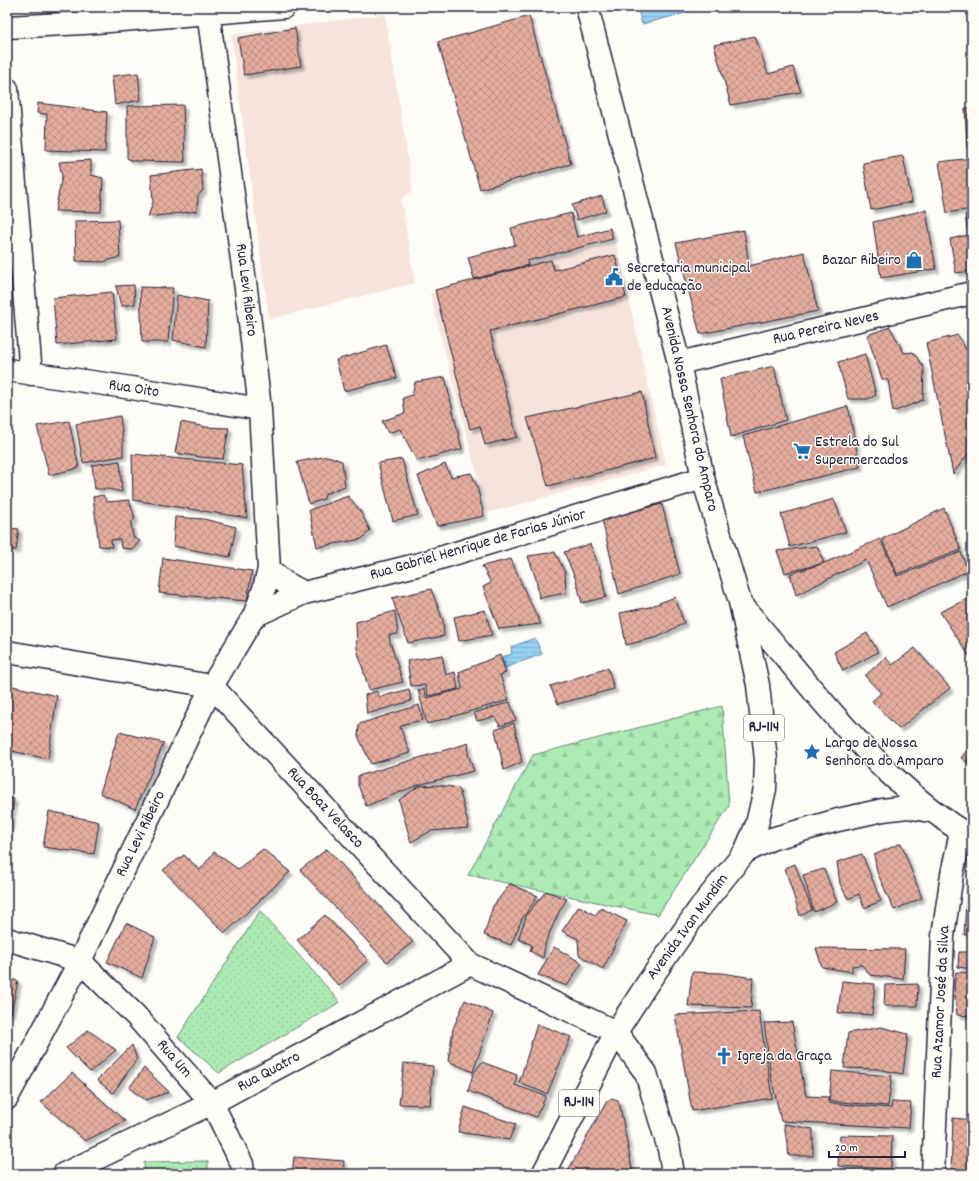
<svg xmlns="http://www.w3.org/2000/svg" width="979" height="1181" viewBox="0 0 979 1181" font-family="Dekko,sans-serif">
	<defs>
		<pattern id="grass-dots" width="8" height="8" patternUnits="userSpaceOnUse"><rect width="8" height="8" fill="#acecb4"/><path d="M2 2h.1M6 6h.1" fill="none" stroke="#94ca9c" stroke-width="1.8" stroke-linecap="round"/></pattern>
		<pattern id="forest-firs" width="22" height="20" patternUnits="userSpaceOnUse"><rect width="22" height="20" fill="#acecb4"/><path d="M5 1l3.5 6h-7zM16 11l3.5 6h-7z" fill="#94ca9c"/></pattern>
		<pattern id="water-rules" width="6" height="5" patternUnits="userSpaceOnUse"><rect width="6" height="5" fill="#94d1f5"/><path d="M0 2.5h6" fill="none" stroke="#7fb3d3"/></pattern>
		<pattern id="building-cross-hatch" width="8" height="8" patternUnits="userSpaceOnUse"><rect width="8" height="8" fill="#e5ad9e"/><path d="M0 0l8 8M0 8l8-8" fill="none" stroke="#b98c82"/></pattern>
		<filter id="shadow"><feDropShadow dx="3.5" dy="3.5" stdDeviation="1" flood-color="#0004"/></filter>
	</defs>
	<rect width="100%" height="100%" fill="#fdfcf7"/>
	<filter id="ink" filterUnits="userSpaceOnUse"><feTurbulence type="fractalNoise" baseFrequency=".025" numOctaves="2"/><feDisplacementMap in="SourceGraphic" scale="8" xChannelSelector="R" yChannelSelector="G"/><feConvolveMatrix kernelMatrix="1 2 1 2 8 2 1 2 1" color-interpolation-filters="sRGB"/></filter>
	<g filter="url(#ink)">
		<path fill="#f6e4dc" d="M385,14l28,177 -12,8 14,84 -146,36 -38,-284z
			M616,243l50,222 -179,48 -57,-219 102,-26 -1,-5z"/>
		<path fill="url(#grass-dots)" stroke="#678778" d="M260,911l80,91 -121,71 -41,-36z
			M208,1161v13h-63l-1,-12z"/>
		<path fill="url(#forest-firs)" stroke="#678778" d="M722,706l7,100 -71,109 -190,-40 65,-120z"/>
		<path fill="url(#water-rules)" stroke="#668bab" d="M637,7h48l1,6 -44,11z
			M535,638l7,16 -37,14 -4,-11 11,-3 -1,-7z"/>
		<path fill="url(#building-cross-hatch)" stroke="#22223b" filter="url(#shadow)" d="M529,16l42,148 -91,25 -42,-147z
			M295,28l6,38 -57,9 -6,-37z
			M755,36l13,38 25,-7 8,25 -70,13 -17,-60z
			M138,73l3,27 -26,5 -3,-29z
			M38,103l69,9 -2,40 -59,-2 1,-36 -10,-1z
			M183,105l2,57 -52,-1 -6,-3v-52z
			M965,108h7v40h-5z
			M903,156l9,46 -41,8 -8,-47z
			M972,158v51l-25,4 -8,-51z
			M91,160v15l12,3 -2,34 -46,-1 7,-35 -3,-14z
			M201,169l2,21 -5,6 -1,15 -49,6 5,-15 -2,-27z
			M602,196l4,15 -29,9 -5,-15z
			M926,210l10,59 -55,9 -8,-56z
			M571,213l6,24 33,-9 3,11 -86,22 1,4 -54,14 -6,-22 47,-12 -4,-17z
			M972,214v57l-16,2 -6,-34 18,-4 -3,-20z
			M118,220l2,37 -17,5 -27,-1 -1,-40z
			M744,230l5,36 55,-14 14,59 -118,23 -24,-91z
			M615,255l11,42 -136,34 27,106 -32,8 -5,-19 -10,3 -35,-139 116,-30 3,10z
			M134,285l1,19 -14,2 -5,-20z
			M140,287l33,1 -5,54h-26z
			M112,292l5,47 -60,6 -4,-47z
			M177,295l31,6 -2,46 -33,-7z
			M972,310v19l-5,-17z
			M890,327l14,26 9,-1 11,16 -1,32 -30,12 -5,-32 -6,-1 -15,-44z
			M958,335l9,16 5,-3v101l-19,25 -27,-131z
			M386,345l11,33 -53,13 -8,-31z
			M865,354l11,41 -8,4h-20l-10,-37z
			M774,366l12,54 -55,17 -11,-58z
			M445,377l17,72 -45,12 -17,-32 -12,4 -6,-12 23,-8 -2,-15 9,-3 3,-13z
			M642,392l13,66 -107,28 -21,-68z
			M848,406l12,61 -103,25 -14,-56z
			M120,416l3,24v16l-40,7 -7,-39z
			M69,421l10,47 -30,7 -12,-49z
			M181,422l25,5 23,1 -6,31 -22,-2 -26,-4z
			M132,454l110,11 5,53 -114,-18z
			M328,456l14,5 3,25 -20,8 -1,5 -15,5 -12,-42z
			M402,459l16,56 -25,6 -15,-58z
			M120,461l2,31 -14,-3h-13l-3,-24z
			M445,464l6,13 20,-4 6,13 7,30 -47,10 -19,-50z
			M103,495l4,7 22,-2 6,18 -4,5 2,14 7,4 -7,8 -12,-1 -1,-9 -9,1 1,7 -13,-1 -6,-49z
			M348,496l11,13 11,21 -8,9 -45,8 -8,-37z
			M834,499l12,33 -56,15 -9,-33z
			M662,504l18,70 -61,20 -17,-75z
			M944,508l17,42 -64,24 -15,-35z
			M175,517l29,2 32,8 -6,30 -57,-11z
			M8,528l11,1 -3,21 -9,-1z
			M880,539l17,37 64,-24 7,19 -81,36 -21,-47 -70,35 -6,-21 34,-11z
			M590,544l10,25 6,28 -24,6 -6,-23 -12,-28z
			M817,546l7,17 -39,10 -8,-22z
			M555,552l10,20 1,21 -27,5 -3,-19 -8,-23z
			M163,558l89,13 -5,30 -88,-8z
			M511,559l16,37 14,28 -42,5 -16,-42 8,-4 -9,-17z
			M431,589l12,31 1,16 -36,7 -16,-45z
			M675,597l9,26 -26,14 -32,8 -6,-32 29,-6z
			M971,597l1,1v62l-32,-48z
			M485,610l7,25 -33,6 -5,-24z
			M395,611l3,23 -9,1 1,7 13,40 -34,8 -12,-41 -1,-27z
			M867,633l11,19 -35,19 -9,-19z
			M915,648l35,40 -51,41 -27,-28 9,-8 -16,-17 20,-19 7,8z
			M442,655l4,20 9,-3 3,17 -30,7 -3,-11 -14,1 -4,-25z
			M500,655l6,18 -6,2 9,25 -82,24 -9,-34 6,-1 3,9 35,-9 -3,-17z
			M608,668l6,21 -56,15 -8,-18z
			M8,685l49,11 -9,63 -41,-9z
			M409,689l2,12 -44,13 -2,-19 11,-4 4,6z
			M510,702l6,18 -16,6 -5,-9 -18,4 -3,-8z
			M419,705l4,15 -19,4 -4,3 10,26 -39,11 -13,-28 1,-12z
			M514,723l8,39 -18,8 -9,-40z
			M119,732l45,11 -29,66 -35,-16z
			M469,743l-1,11 6,17 -56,14 -52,21 -8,-21v-9z
			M972,743v22l-11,-7z
			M440,785l19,3 10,40 -38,3 -20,11 -12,-42 20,-14z
			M7,798l7,1 -7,45z
			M49,811l50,11 -5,32 -51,-7z
			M901,843l21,55 -28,12 -17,-38 -3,-17z
			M263,849l27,23 -65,61 -62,-63 21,-15 16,15 14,-18 24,17z
			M327,849l86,93 -26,20 -87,-92z
			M862,854l19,47 -17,7 -5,-14 -11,5 -8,-15 -3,-22z
			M795,864l17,46 -12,6 -15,-48z
			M824,869l13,33 -23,10 -11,-37z
			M510,884l28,12 -16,23 -11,26 -27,-10 9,-29z
			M967,888h5v47h-8z
			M546,891l21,8 -7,11 -14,31 -3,17 -13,-7 2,-6 -14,-6 9,-25z
			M579,906l16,9 6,-7 26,13 -24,48 -24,-14 -1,-16 -16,-8z
			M325,915l43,45 -29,26 -42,-46z
			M126,923l29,14 -13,41 -35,-16z
			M554,947l28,16 -15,23 -29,-11z
			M816,948l89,1 -2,30 -33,-4 -8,-10 -10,1v6l-30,-5z
			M959,952h13v17l-14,-2z
			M692,972l30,1 31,5 -2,30 -63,-2z
			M956,972l16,1v43l-15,-1 -3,-28z
			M7,978l11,3 -7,32h-4z
			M842,981l33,3 -3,31 -34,-2z
			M918,984l-1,22h-33l1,-21z
			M465,1000l28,13 -20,59 -25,-11 5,-32z
			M759,1011l13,87 -80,13 -17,-96z
			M792,1022l14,74 23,1 -1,6 63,5 1,-6 19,1 -2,25 -128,-7 -10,-44 -7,-54z
			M537,1024l34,13 -24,57 -28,-11z
			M881,1027l27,7 -5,40 -26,-5 -33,-1 4,-35z
			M88,1030l28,20 -26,22 -24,-24z
			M132,1045l5,14 -24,34 -16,-13z
			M482,1062l35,13 -2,10 31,11 -10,21 -68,-26 5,-17z
			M404,1063l29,3 -3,39 -31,-1z
			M144,1068l25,24 -23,8 -17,-12z
			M832,1071l60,5 -4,30 -59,-5z
			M72,1073l53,48 -40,20 -44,-39z
			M612,1098l6,2 2,6 13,68h-67l41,-73z
			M465,1107l51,17 -7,16 -51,-8z
			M953,1118l19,2v54h-21z
			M784,1124l29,5v27h-24z
			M840,1135l52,1 -1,33 -53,-3z
			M294,1157l50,4 -1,13h-51z
			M468,1169l23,2 3,3h-28z"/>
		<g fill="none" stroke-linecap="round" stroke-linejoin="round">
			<g stroke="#22223b" stroke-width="25">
				<path id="minor" d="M7,27l77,-4 200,-16
					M7,89l24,285
					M679,363l293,-70
					M7,370l112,16 141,23
					M269,569l15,13 20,11
					M254,616l50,-23 116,-29 283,-86
					M7,652l205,34 258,278 146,68 30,41 23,76 4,25
					M7,939l73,22 56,55 76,87 30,61 1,10
					M7,1098l73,-137 132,-275 42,-70 10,-27 5,-20 -9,-160 -14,-120 -38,-277
					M64,1174l148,-71 258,-139
					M933,1174l10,-238 9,-62 9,-42"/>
			</g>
			<g stroke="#22223b" stroke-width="25">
				<path id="primary" d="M587,7l92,356 24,115 37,124 18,83 8,75 -1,29 -8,35 -12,28
					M743,606c24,30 49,59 74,89 46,54 94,106 155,143
					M543,1174l73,-142 31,-48 52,-75 46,-57 26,-13 67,-19 45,-10 24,-3 23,4"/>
			</g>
			<use href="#minor" stroke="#fdfcf7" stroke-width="22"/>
			<use href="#primary" stroke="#fdfcf7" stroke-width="22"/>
		</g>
	</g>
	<defs>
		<g id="shop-bare" transform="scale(1.38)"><path d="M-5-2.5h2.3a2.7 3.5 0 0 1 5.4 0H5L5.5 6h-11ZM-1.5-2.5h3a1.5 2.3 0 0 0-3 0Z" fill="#1f6fb2" stroke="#fdfcf7" stroke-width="2.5" paint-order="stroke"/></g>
		<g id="civic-bare" transform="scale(1.38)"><path d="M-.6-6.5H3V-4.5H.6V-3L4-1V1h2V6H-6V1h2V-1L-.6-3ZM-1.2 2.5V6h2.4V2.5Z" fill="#1f6fb2" stroke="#fdfcf7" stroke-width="2.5" paint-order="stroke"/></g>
		<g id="supermarket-bare" transform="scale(1.38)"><path d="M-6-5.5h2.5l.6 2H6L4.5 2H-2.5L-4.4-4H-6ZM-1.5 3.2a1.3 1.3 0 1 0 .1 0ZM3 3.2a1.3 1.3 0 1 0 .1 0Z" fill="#1f6fb2" stroke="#fdfcf7" stroke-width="2.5" paint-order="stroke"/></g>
		<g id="sight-bare" transform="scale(1.38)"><path d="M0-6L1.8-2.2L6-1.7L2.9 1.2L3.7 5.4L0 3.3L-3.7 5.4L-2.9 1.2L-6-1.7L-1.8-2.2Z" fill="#1f6fb2" stroke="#fdfcf7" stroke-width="2.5" paint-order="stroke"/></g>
		<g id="church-bare" transform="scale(1.38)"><path d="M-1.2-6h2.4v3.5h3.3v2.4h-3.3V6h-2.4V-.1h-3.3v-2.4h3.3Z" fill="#1f6fb2" stroke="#fdfcf7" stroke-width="2.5" paint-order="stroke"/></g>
	</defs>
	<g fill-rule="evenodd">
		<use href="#shop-bare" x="914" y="260"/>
		<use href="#civic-bare" x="614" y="277"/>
		<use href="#supermarket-bare" x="802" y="451"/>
		<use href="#sight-bare" x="812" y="752"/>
		<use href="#church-bare" x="724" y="1056"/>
	</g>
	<g text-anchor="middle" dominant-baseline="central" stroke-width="3" stroke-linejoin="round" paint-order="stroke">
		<g fill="#fdfcf7" stroke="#646373" stroke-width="1">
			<rect x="744" y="715" width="40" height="26" rx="3"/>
			<rect x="559" y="1090" width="40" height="26" rx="3"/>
		</g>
		<g font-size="15" font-weight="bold" fill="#22223b">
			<text x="764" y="728">RJ-114</text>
			<text x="579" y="1103">RJ-114</text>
		</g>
		<g font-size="16" fill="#22223b" stroke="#fdfcf7" text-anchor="start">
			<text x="901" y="260" text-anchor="end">Bazar Ribeiro</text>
			<text x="627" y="268">Secretaria municipal<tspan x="627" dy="18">de educação</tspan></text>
			<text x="815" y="442">Estrela do Sul<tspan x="815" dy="18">Supermercados</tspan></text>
			<text x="825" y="743">Largo de Nossa<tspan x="825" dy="18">Senhora do Amparo</tspan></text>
			<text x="737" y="1056">Igreja da Graça</text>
		</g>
		<g font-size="16" fill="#22223b" stroke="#fdfcf7">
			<text transform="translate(246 290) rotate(83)">Rua Levi Ribeiro</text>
			<text transform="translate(826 328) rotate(-13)">Rua Pereira Neves</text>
			<text transform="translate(134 389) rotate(9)">Rua Oito</text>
			<text transform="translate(689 409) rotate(77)">Avenida Nossa Senhora do Amparo</text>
			<text transform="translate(478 545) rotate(-16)">Rua Gabriel Henrique de Farias Júnior</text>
			<text transform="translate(325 808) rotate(47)">Rua Boaz Velasco</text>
			<text transform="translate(141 834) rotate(-64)">Rua Levi Ribeiro</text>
			<text transform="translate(688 927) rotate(-54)">Avenida Ivan Mundim</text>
			<text transform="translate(941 1002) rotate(-87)">Rua Azamor José da Silva</text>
			<text transform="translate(174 1059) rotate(49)">Rua Um</text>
			<text transform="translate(269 1072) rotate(-28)">Rua Quatro</text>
		</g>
	</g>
	<rect width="979" height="1181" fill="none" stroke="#fdfcf7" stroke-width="24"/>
	<rect x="12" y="12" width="955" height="1157" fill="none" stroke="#22223b" stroke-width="1.5" filter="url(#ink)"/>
	<path d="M829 1151v6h76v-6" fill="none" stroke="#22223b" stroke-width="2"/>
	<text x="835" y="1151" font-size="12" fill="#22223b" stroke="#fdfcf7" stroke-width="3" paint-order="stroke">20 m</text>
</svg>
